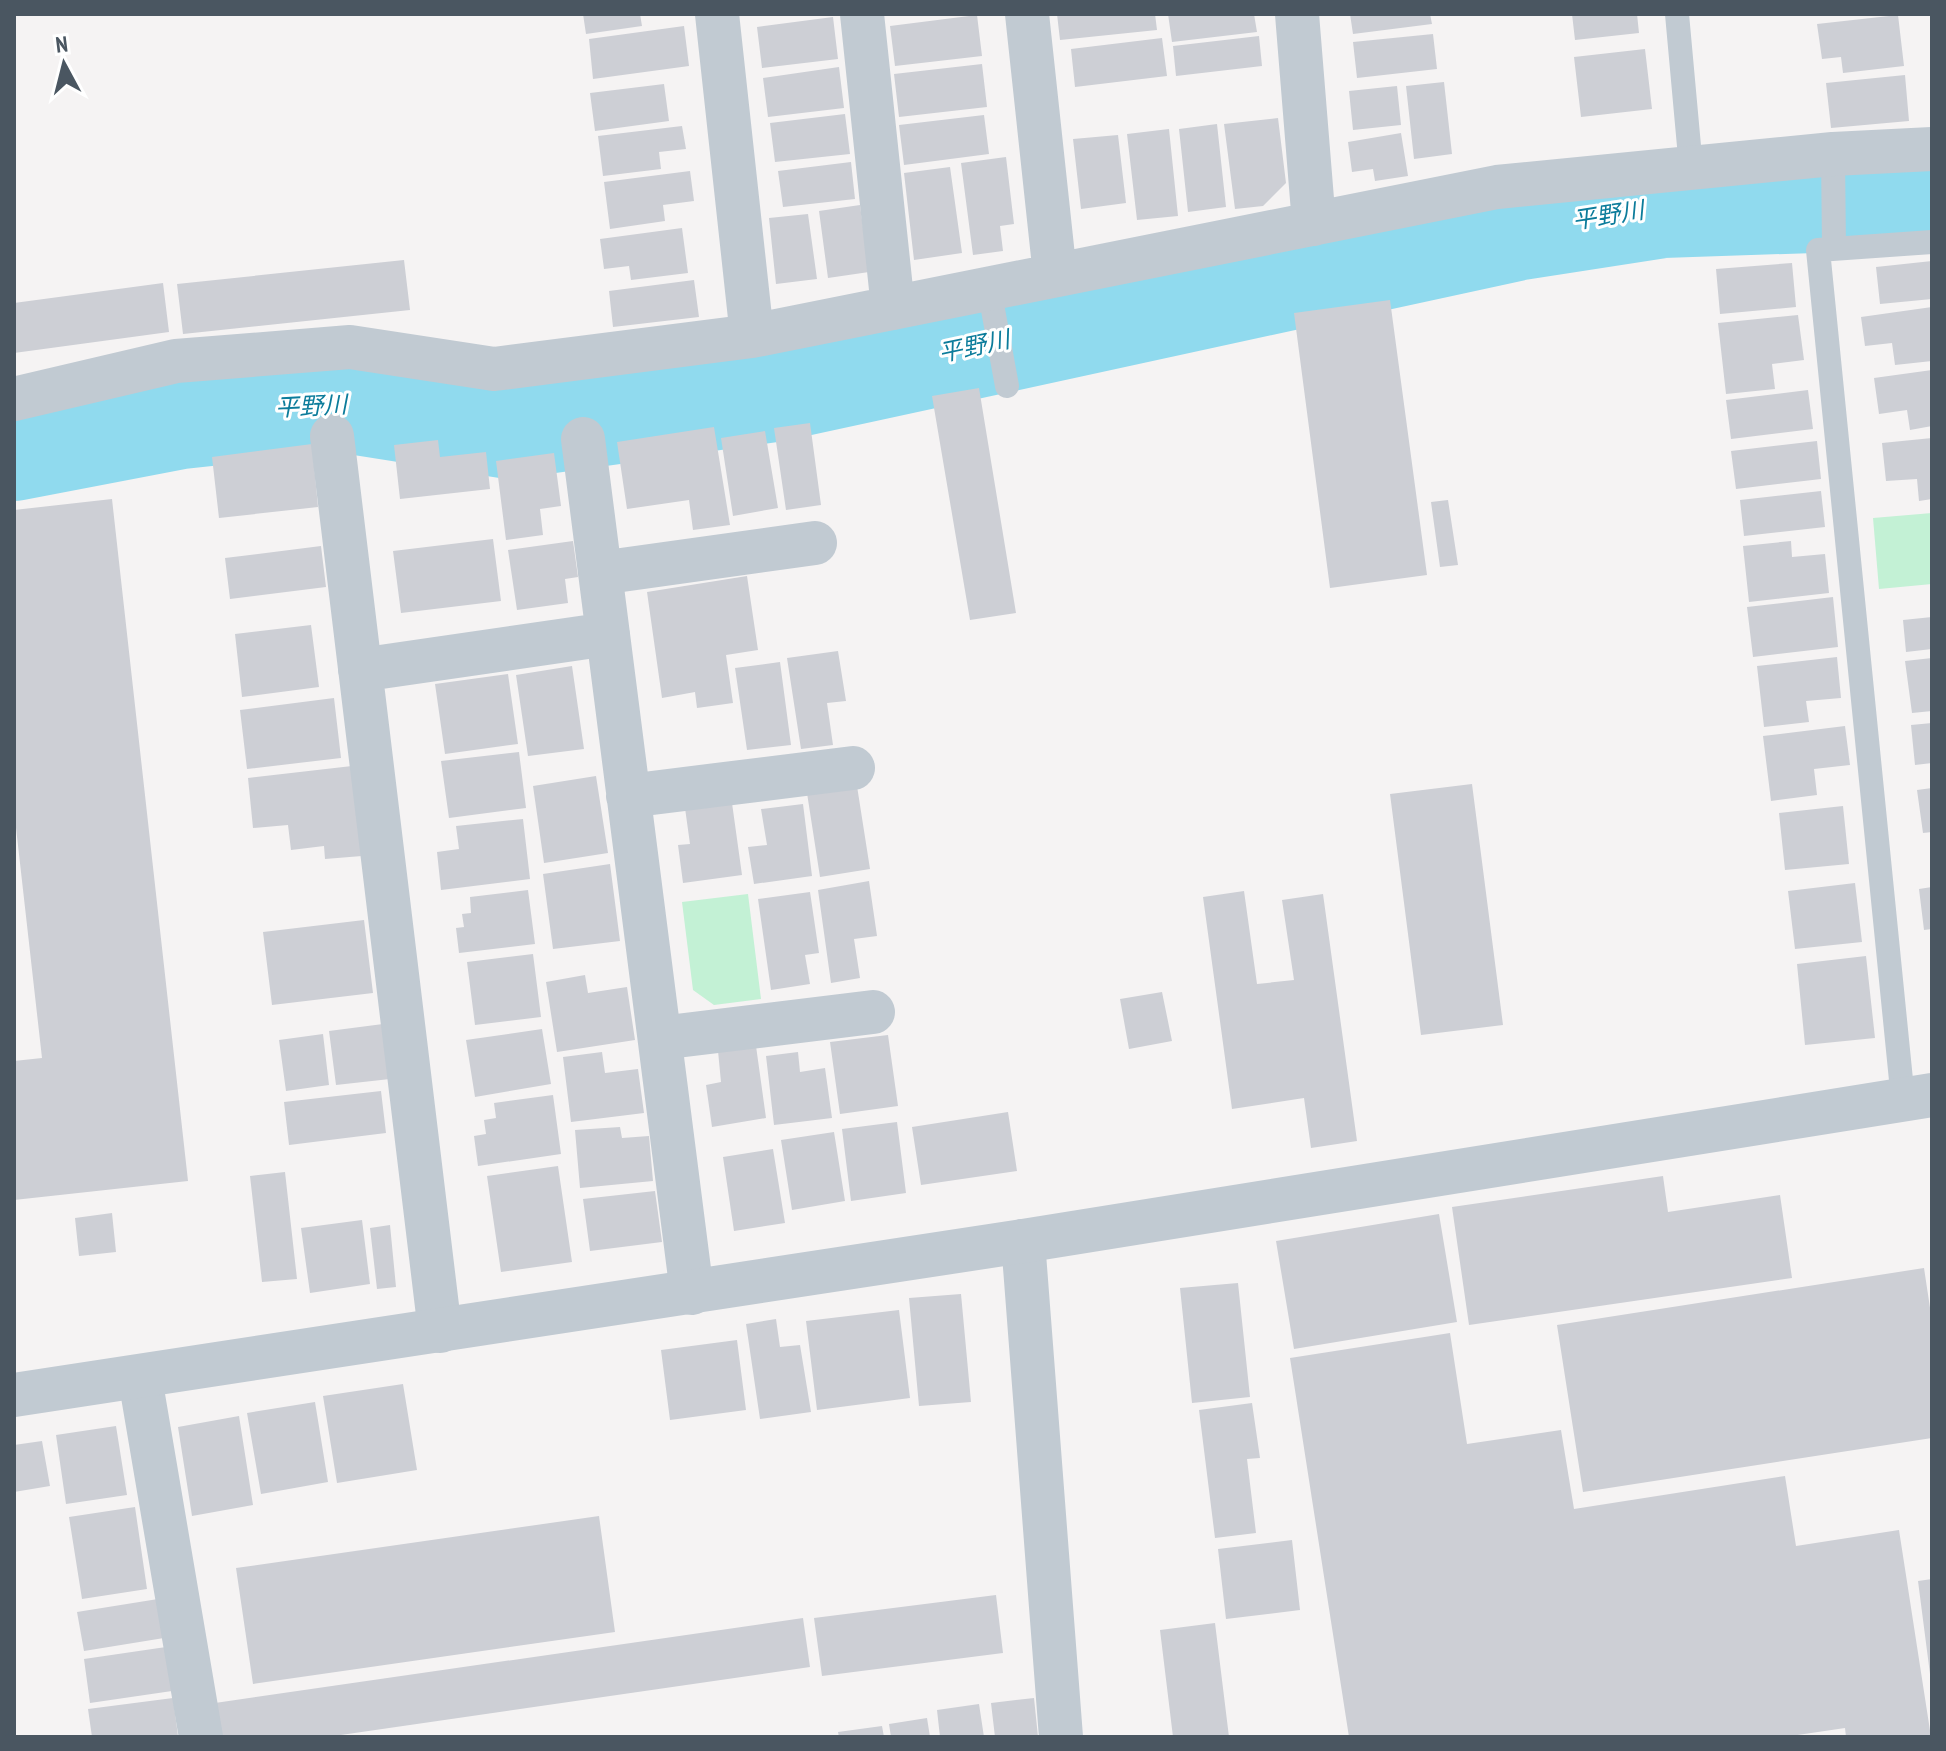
<svg xmlns="http://www.w3.org/2000/svg" width="1946" height="1751" viewBox="0 0 1946 1751" font-family="'PT Sans Narrow','Noto Sans JP',sans-serif">
	<rect width="100%" height="100%" fill="#f5f3f3"/>
	<path fill="#c3f1d5" d="M1932,513v71l-53,5 -6,-71z
		M748,894l13,105 -47,6 -21,-15 -11,-88z"/>
	<g fill="none" stroke-linecap="round" stroke-linejoin="round">
		<path stroke="#90daee" stroke-width="104" d="M14,449l167,-32 157,-17 171,27 265,-37 746,-162 142,-22 270,-9"/>
	</g>
	<path fill="#cdcfd5" d="M583,14h57l2,12 -56,8z
		M1057,14h98l2,16 -97,10z
		M1168,14h86l3,18 -85,10z
		M1350,14h80l2,10 -79,10z
		M1572,14h65l2,19 -64,7z
		M977,15l5,41 -87,10 -5,-40z
		M1898,15l6,51 -61,7 -2,-16 -19,2 -5,-35z
		M833,17l5,42 -76,9 -5,-41z
		M684,26l5,40 -96,13 -4,-40z
		M1433,34l4,35 -80,9 -4,-36z
		M1259,36l3,30 -86,10 -3,-30z
		M1162,38l5,38 -92,11 -4,-38z
		M1645,49l7,60 -71,8 -7,-60z
		M982,64l5,43 -88,10 -5,-43z
		M839,67l5,41 -76,9 -5,-39z
		M1905,75l4,46 -78,7 -5,-45z
		M1444,82l8,72 -38,5 -8,-73z
		M664,84l5,37 -74,10 -5,-38z
		M1397,86l4,39 -48,5 -4,-39z
		M845,114l5,40 -75,8 -5,-39z
		M984,115l5,39 -85,11 -5,-40z
		M1278,118l8,65 -23,23 -28,3 -11,-85z
		M1217,124l9,83 -38,5 -9,-83z
		M682,126l4,23 -27,3 2,17 -58,7 -5,-40z
		M1169,129l9,87 -41,4 -10,-86z
		M1401,133l7,43 -33,5 -2,-12 -21,3 -4,-30z
		M1118,135l8,68 -45,6 -8,-70z
		M1006,157l8,67 -14,2 3,25 -30,4 -12,-92z
		M851,162l4,37 -72,8 -5,-36z
		M950,167l12,86 -48,7 -10,-87z
		M690,171l4,30 -31,4 2,16 -55,8 -6,-47z
		M860,205l9,67 -41,6 -9,-67z
		M808,214l9,65 -41,5 -7,-66z
		M682,228l6,45 -57,7 -2,-14 -25,3 -4,-30z
		M404,260l6,50 -227,24 -6,-50z
		M1932,261v38l-52,5 -4,-37z
		M1792,263l4,44 -76,7 -4,-45z
		M694,280l5,37 -86,10 -4,-36z
		M163,283l6,49 -155,21v-50z
		M1390,300l37,275 -97,13 -36,-275z
		M1932,307v54l-37,4 -3,-22 -27,3 -4,-29z
		M1798,315l6,45 -32,4 3,25 -49,5 -8,-71z
		M1932,370v56l-22,4 -3,-20 -28,4 -5,-36z
		M979,388l37,225 -46,7 -38,-224z
		M1808,390l5,39 -82,10 -5,-39z
		M810,423l11,82 -35,5 -12,-82z
		M714,427l16,98 -37,5 -4,-30 -62,9 -10,-67z
		M765,431l13,77 -45,8 -12,-78z
		M1932,438v61l-13,2 -2,-22 -31,2 -4,-38z
		M438,440l2,17 46,-5 4,37 -90,10 -6,-54z
		M1817,441l4,38 -85,10 -5,-38z
		M312,444l6,63 -99,11 -7,-61z
		M554,453l7,53 -21,3 3,26 -37,5 -10,-79z
		M1821,491l4,36 -81,9 -4,-36z
		M112,499l76,682 -174,19v-139l28,-3 -28,-248v-300z
		M1448,500l10,65 -18,2 -9,-65z
		M493,539l8,62 -100,12 -8,-62z
		M573,541l5,36 -13,2 3,24 -51,7 -9,-60z
		M1791,541l1,16 33,-3 4,39 -80,9 -6,-56z
		M321,546l5,41 -96,12 -5,-41z
		M747,576l11,74 -32,5 7,48 -36,5 -2,-16 -33,6 -15,-106z
		M1833,597l5,50 -85,10 -6,-50z
		M1932,617v32l-26,3 -3,-32z
		M311,625l8,62 -77,10 -7,-63z
		M838,651l8,50 -19,2 6,42 -32,4 -14,-91z
		M1837,657l4,41 -35,3 3,21 -45,5 -7,-61z
		M1932,658v53l-20,2 -7,-52z
		M780,662l11,83 -44,5 -12,-82z
		M572,666l12,83 -56,7 -12,-81z
		M508,674l10,70 -73,10 -10,-70z
		M334,698l7,60 -94,11 -7,-59z
		M1932,723v40l-17,2 -4,-40z
		M1845,726l5,39 -36,4 3,26 -46,6 -8,-65z
		M519,752l7,56 -77,10 -8,-57z
		M352,766l10,90 -37,3 -1,-13 -33,4 -3,-25 -35,3 -5,-50z
		M596,776l12,77 -64,10 -11,-77z
		M1472,784l31,241 -82,10 -31,-241z
		M857,786l13,83 -50,8 -13,-84z
		M1932,788v44l-9,1 -6,-43z
		M732,803l10,72 -59,8 -5,-38 12,-1 -5,-36z
		M803,804l9,72 -58,8 -6,-37 19,-2 -6,-36z
		M1843,806l6,58 -64,6 -6,-57z
		M523,819l7,60 -89,11 -4,-38 22,-3 -3,-23z
		M610,864l10,77 -67,8 -10,-75z
		M869,881l8,55 -23,3 6,39 -29,5 -13,-93z
		M1855,883l7,59 -67,7 -7,-58z
		M1932,887v42l-8,1 -5,-41z
		M528,890l7,54 -76,9 -3,-25 8,-1 -2,-13 9,-1 -1,-16z
		M1244,891l13,93 37,-4 -12,-80 41,-6 34,247 -46,7 -7,-50 -72,11 -29,-212z
		M810,892l9,61 -14,2 5,29 -39,6 -13,-91z
		M364,920l9,73 -101,12 -9,-73z
		M533,954l8,63 -66,8 -8,-63z
		M1866,956l9,82 -70,7 -8,-81z
		M585,975l3,18 39,-6 8,53 -78,12 -11,-70z
		M1162,992l10,49 -43,8 -9,-50z
		M383,1024l7,55 -54,6 -7,-54z
		M542,1029l9,55 -76,13 -9,-57z
		M323,1034l6,51 -43,6 -7,-51z
		M888,1035l10,71 -58,8 -10,-72z
		M756,1046l10,72 -54,9 -6,-42 15,-3 -3,-31z
		M602,1052l3,21 33,-4 6,44 -73,9 -8,-65z
		M798,1052l2,20 25,-4 7,50 -58,7 -8,-69z
		M381,1091l5,42 -97,12 -5,-43z
		M553,1095l8,59 -83,12 -4,-30 12,-2 -2,-14 12,-2 -2,-15z
		M1008,1112l9,59 -96,14 -9,-58z
		M897,1122l9,71 -55,8 -9,-72z
		M620,1127l2,11 27,-2 4,45 -73,7 -5,-58z
		M834,1132l11,69 -53,9 -11,-70z
		M773,1149l12,74 -51,8 -11,-74z
		M558,1166l14,96 -71,10 -14,-96z
		M285,1172l12,107 -35,3 -12,-106z
		M1663,1176l5,36 112,-17 12,83 -323,47 -17,-118z
		M655,1191l7,51 -72,9 -7,-52z
		M112,1213l4,39 -37,4 -4,-38z
		M1439,1214l18,108 -163,27 -18,-108z
		M362,1220l8,64 -60,9 -9,-65z
		M390,1225l6,62 -19,2 -7,-61z
		M1924,1268l8,53v117l-349,54 -26,-167z
		M1238,1283l12,114 -58,6 -12,-115z
		M961,1294l10,108 -52,4 -10,-108z
		M899,1310l11,88 -93,12 -11,-89z
		M776,1319l4,28 20,-2 11,67 -51,7 -14,-95z
		M1450,1333l17,111 94,-14 13,79 211,-33 11,70 103,-16 32,207h-85l-1,-9 -61,9h-435l-59,-379z
		M737,1340l9,70 -76,10 -9,-70z
		M403,1384l14,86 -80,13 -14,-87z
		M315,1402l13,80 -67,12 -14,-81z
		M1252,1403l8,55 -13,1 9,74 -41,5 -16,-128z
		M239,1416l14,89 -61,11 -14,-89z
		M116,1426l11,69 -61,9 -10,-69z
		M42,1441l8,45 -36,6v-47z
		M135,1507l12,82 -65,10 -13,-82z
		M599,1516l16,116 -362,52 -17,-116z
		M1292,1540l8,70 -74,9 -8,-70z
		M1932,1579v94l-2,1 -12,-93z
		M996,1595l7,58 -181,23 -8,-58z
		M158,1599l6,39 -80,13 -7,-39z
		M803,1618l7,49 -483,70h-107l-5,-34z
		M1215,1623l14,114h-56l-13,-107z
		M166,1647l6,44 -82,12 -6,-44z
		M173,1698l5,38 -86,1 -4,-28z
		M1034,1698l4,39h-43l-4,-34z
		M979,1704l5,33h-44l-3,-27z
		M927,1718l3,19h-39l-2,-13z
		M882,1726l2,11h-45l-1,-5z"/>
	<g fill="none" stroke-linecap="round" stroke-linejoin="round">
		<path stroke="#c1cad2" stroke-width="24" d="M1677,14l14,154
			M1833,154l1,95
			M989,288l18,98
			M1903,1100l-85,-850 114,-8"/>
		<path stroke="#c1cad2" stroke-width="44" d="M717,14l35,322
			M862,14l31,294
			M1027,14l28,261
			M1297,14l17,210
			M14,399l162,-38 174,-14 144,22 258,-33 745,-149 336,-33 99,-5
			M332,436l108,895
			M583,439l109,854
			M600,573l215,-30
			M360,670l248,-36
			M628,796l225,-28
			M660,1038l213,-26
			M1023,1241l38,496
			M140,1378l61,359"/>
		<path stroke="#c1cad2" stroke-width="44" d="M14,1395l1009,-154 909,-146"/>
	</g>
	<g text-anchor="middle" dominant-baseline="central" stroke-width="6" stroke-linejoin="round" paint-order="stroke">
		<g font-size="24" font-style="italic" fill="#0c7c9b" stroke="#fff">
			<text transform="translate(1608 215) rotate(-9)">平野川</text>
			<text transform="translate(974 346) rotate(-12)">平野川</text>
			<text transform="translate(311 406) rotate(-3)">平野川</text>
		</g>
	</g>
	<rect width="1946" height="1751" fill="none" stroke="#4a5661" stroke-width="32"/>
	<g transform="translate(64 64) rotate(353)" stroke="#ffffff" stroke-width="6" paint-order="stroke">
	<path d="M0-6L14 30L0 20L-14 30Z" fill="#4a5661"/>
	<text y="-12" font-size="22" font-weight="bold" text-anchor="middle" fill="#4a5661">N</text>
	</g>
</svg>
